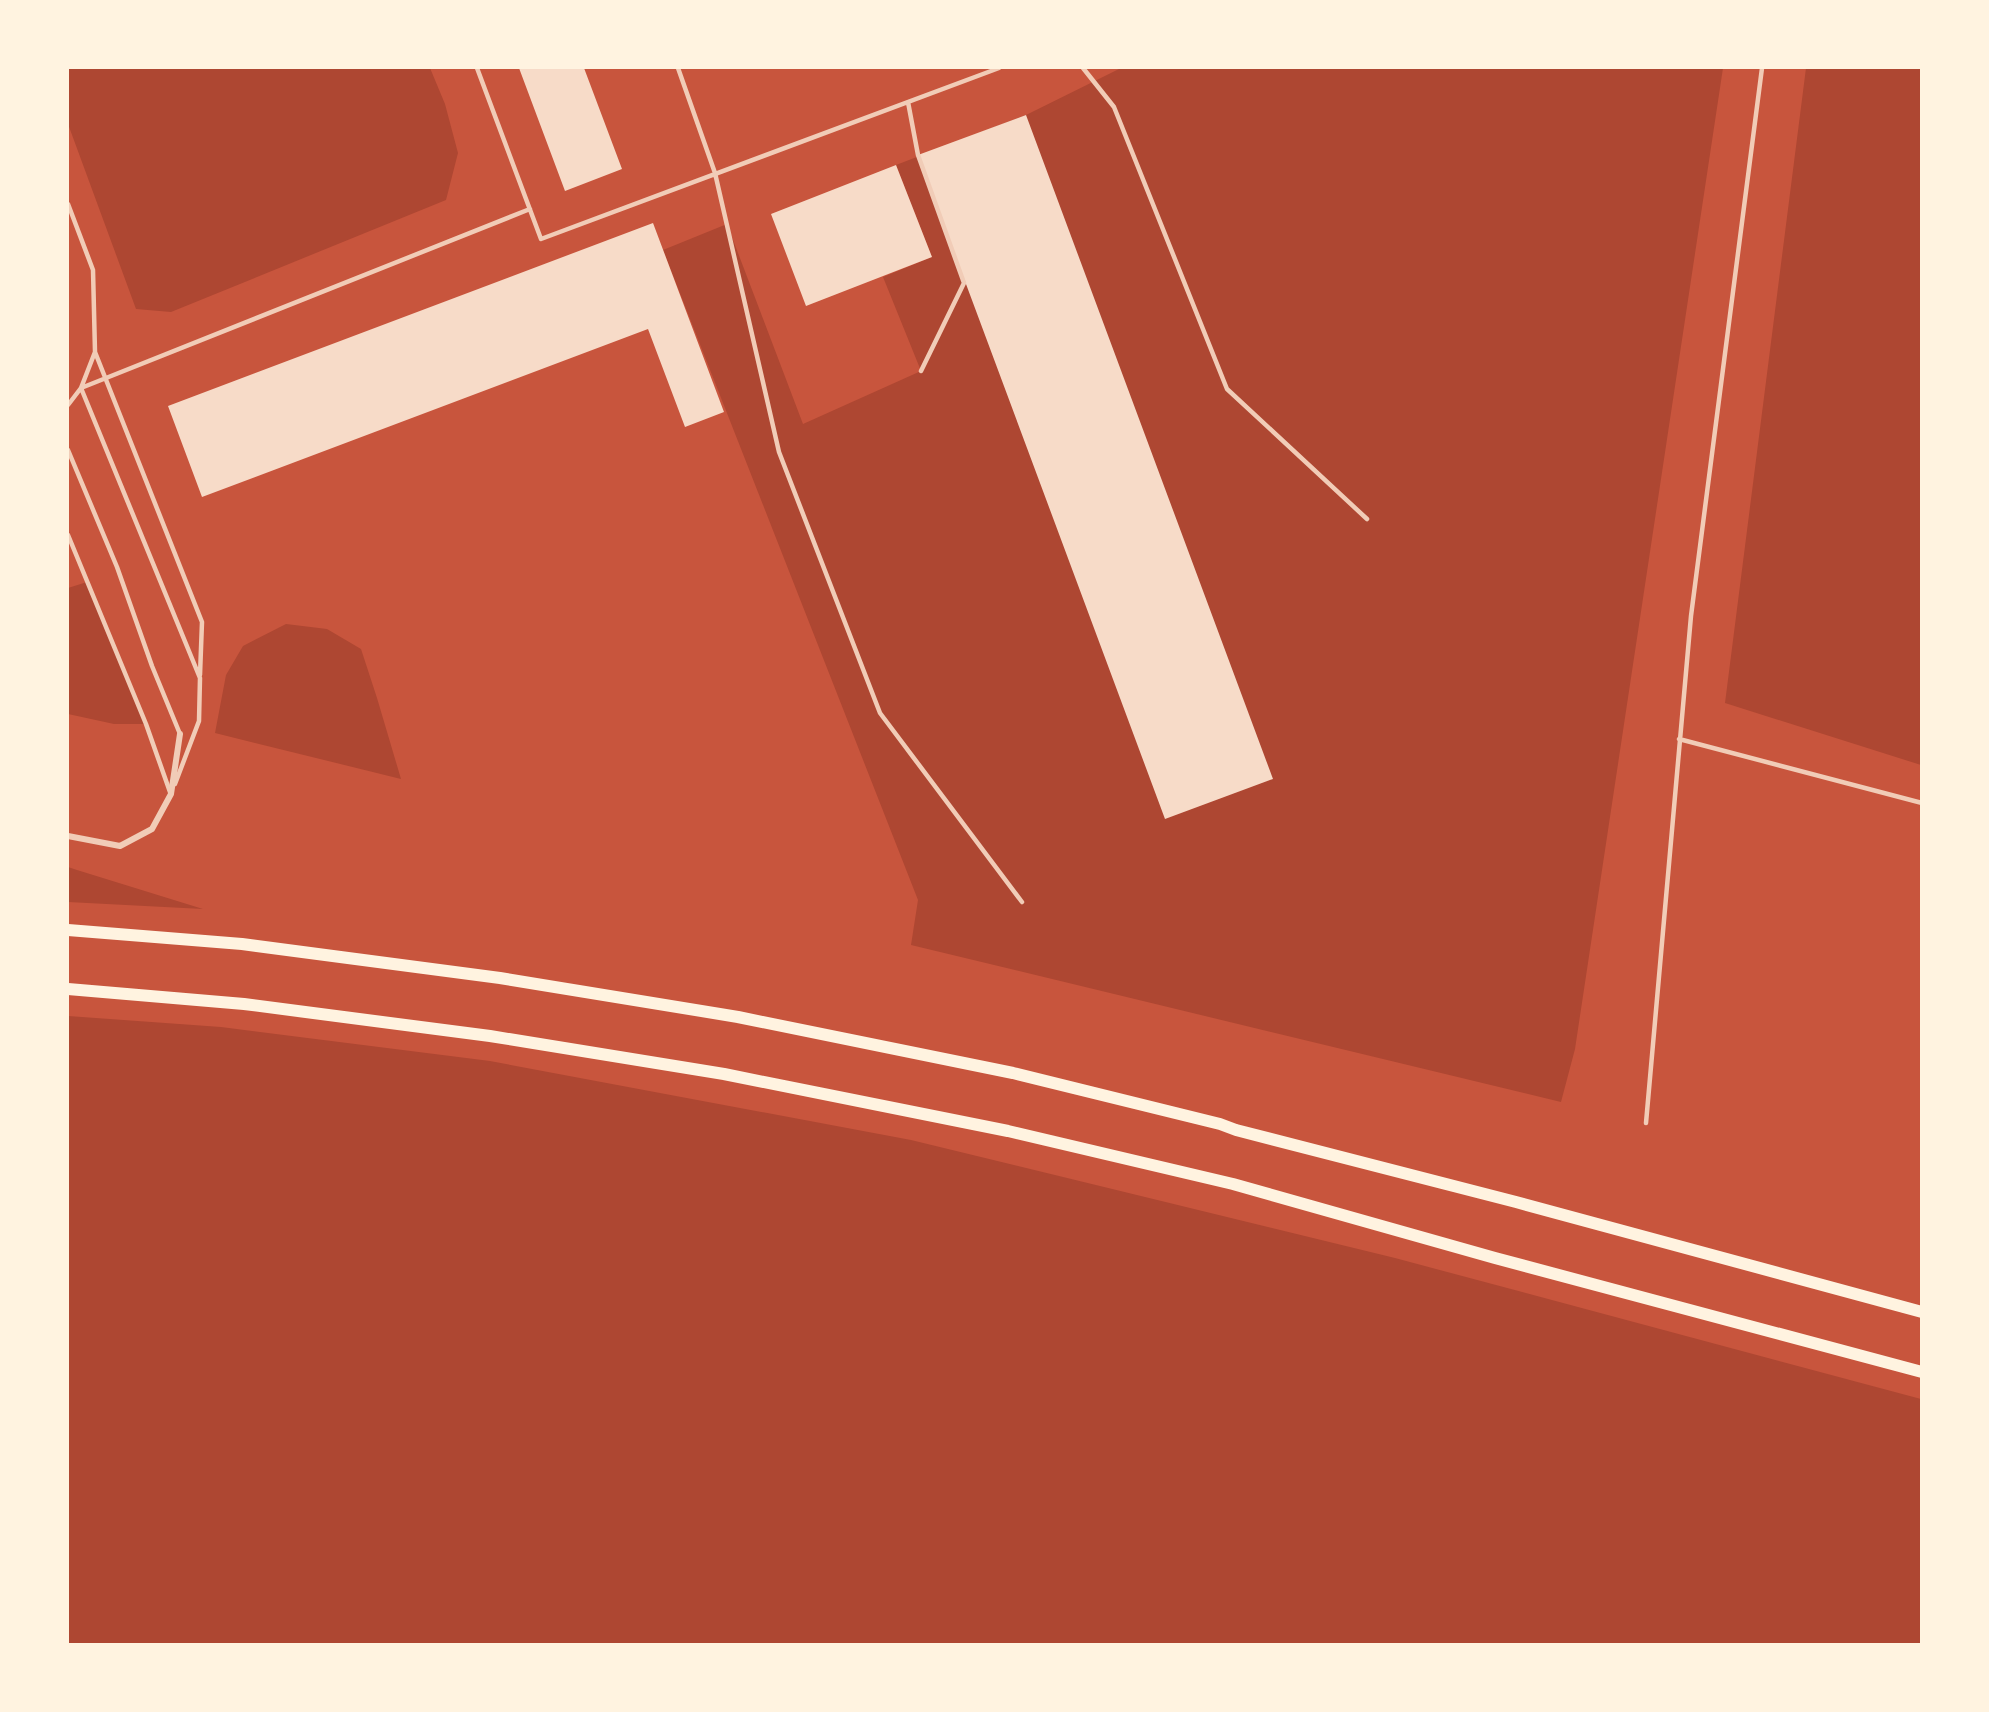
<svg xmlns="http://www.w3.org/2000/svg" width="1989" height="1712" viewBox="0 0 1989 1712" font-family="'PT Sans',sans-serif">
	<rect width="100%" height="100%" fill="#c8553d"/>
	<path fill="#ae4732" d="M68,68h362l15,36 13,49 -12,47 -275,112 -35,-3 -68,-185z
		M1121,68h602l-148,981 -14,53 -650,-157 7,-45 -255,-650 64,-26 76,200 118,-53 -38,-94 49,-20 -36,-92 130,-50z
		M1806,68h115v697l-196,-62z
		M87,582l59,142h-32l-46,-10v-126z
		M286,624l41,5 34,20 16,49 24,81 -186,-46 11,-58 17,-29z
		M68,867l9,3 126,39 -135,-7z
		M68,1016l153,11 269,34 421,79 484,118 526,141v245h-1853z"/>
	<path fill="#f7dbc8" d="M519,68h65l38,101 -57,22z
		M1026,115l247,664 -108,40 -247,-664z
		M896,165l36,92 -126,49 -35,-92z
		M653,223l71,189 -39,15 -37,-98 -446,168 -34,-91z"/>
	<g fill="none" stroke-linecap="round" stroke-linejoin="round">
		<path stroke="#f1ccb7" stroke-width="4.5" d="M477,68l64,171 458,-171
			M678,68l37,105 64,279 101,261 142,189
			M1083,68l31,39 113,282 140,130
			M908,102l10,53 46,128 -43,88
			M68,204l25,66 2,82 -14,36 -13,17
			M95,352l107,270 -2,53
			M68,450l49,117 35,99 28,68
			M68,535l78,189 24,68
			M1679,739l243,64
			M175,784l24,-63 1,-43 -119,-290 449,-179
			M1646,1123l45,-507 71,-548"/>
		<path stroke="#f1ccb7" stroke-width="6" d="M68,836l52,10 32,-17 19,-35 9,-60"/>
		<path stroke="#fff3e0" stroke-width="12" d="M68,930l174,14 258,34 238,39 275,56 207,51 16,6 280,72 406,110
			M68,989l176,15 246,32 234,38 284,57 225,53 262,74 427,114"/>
	</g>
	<rect width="1989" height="1712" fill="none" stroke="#fff3e0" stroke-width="138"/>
</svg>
